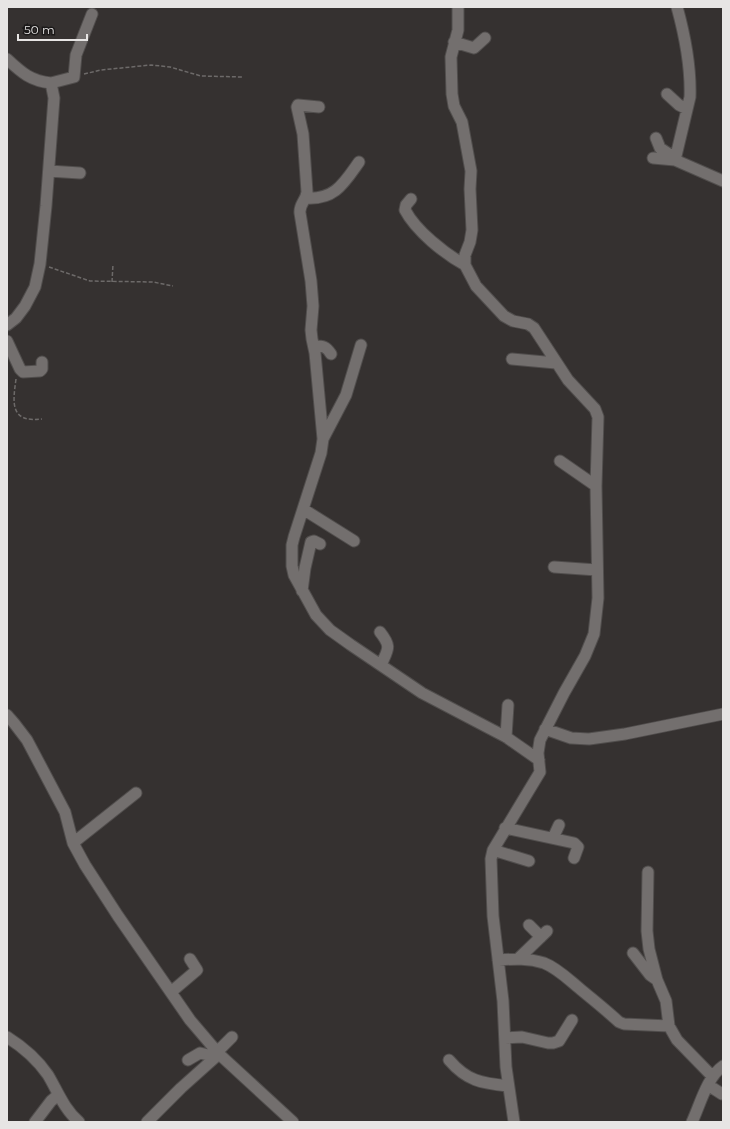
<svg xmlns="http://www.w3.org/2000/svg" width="730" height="1129" viewBox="0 0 730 1129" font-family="Montserrat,sans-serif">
	<rect width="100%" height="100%" fill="#353130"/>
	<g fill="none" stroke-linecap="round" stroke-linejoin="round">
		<g stroke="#514e4d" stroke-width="13">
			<path id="minor" d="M458,7v23l-7,27 1,37 2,12 8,16 9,49 -1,18 2,41 -2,12 -5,13v10l11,21 28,30 9,5 15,3 6,4 34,52 27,29 3,8 -2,69 2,112 -4,36 -9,22 -21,37 -24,47 -2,13 2,19 -47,78 -2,9 2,57 10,85 3,66 8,55
				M677,7c8,29 14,60 13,90l-15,63 48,21
				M454,42l20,6 11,-10
				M7,59c15,14 24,22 44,24l3,15 -8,108 -6,58 -5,23 -10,19 -9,12 -9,7
				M51,83l23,-6 2,-22 16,-41
				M667,94l12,11 8,4
				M319,107l-21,-2 -1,2 6,27 4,58c-1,9 -8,12 -7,21l11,68 2,25 -2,24 1,9 3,14 8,86 -2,14 -27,84 -2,8v21l2,9 22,40 14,15 21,15 71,48 84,44 33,23
				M656,138l4,10 15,10
				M653,158l22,2
				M49,171l31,2
				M306,198c29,2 38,-15 53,-36
				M411,199l-5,6 -1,5c11,21 40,44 60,55
				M7,341l13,28 3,3 17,-1 2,-2v-7
				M314,346c9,0 12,0 17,8
				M512,359l44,4
				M323,439l23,-44 15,-50
				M560,461l36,25
				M303,509l51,32
				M554,567l43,3
				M302,591l3,-23 6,-26 3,-1 6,3
				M380,632c12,15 8,17 1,33
				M7,715l7,8 13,17 38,72 8,31 12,22 33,51 72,104 29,34 74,68
				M545,729l26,9 18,1 36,-5 98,-20
				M506,737l2,-32
				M505,828l69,15 4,4 -4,11
				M553,838l6,-13
				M73,843l63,-50
				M493,850l36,11
				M648,872l-1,59 2,18 8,31 9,21 3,25 8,14 35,36
				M529,925l12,12
				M633,953l17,22 7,5
				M519,958l28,-27
				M498,960c16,-1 30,-2 46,3 13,5 24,16 35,25 13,11 27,22 40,34l5,2 45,2
				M171,992l26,-22 -7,-11
				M7,1037c16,10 30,22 41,38 10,17 16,34 31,47
				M505,1038l17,-1 26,6h5l6,-2 13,-21
				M217,1052l15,-15
				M188,1060l12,-7 8,2 6,3
				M449,1060c18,21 32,23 59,26
				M708,1085l14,9
				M35,1122l16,-21 7,-6
				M147,1122l34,-34 38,-34
				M692,1122c8,-17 15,-45 31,-56"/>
		</g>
		<path stroke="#6d6a69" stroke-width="1.5" stroke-dasharray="4 2" stroke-linecap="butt" d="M84,74l17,-4 50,-5 19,2 31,9 42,1
			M49,267l41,14 63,1 20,4
			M112,282l1,-18
			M16,379c-3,23 -7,44 26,40"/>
		<use href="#minor" stroke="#736f6e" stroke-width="11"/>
	</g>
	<rect width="730" height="1129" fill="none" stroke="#e7e5e4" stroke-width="16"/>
	<path d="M18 34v6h69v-6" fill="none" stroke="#e7e5e4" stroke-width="2"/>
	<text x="24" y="34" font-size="12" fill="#e7e5e4" stroke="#1b1919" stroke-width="3" paint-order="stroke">50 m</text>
</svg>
